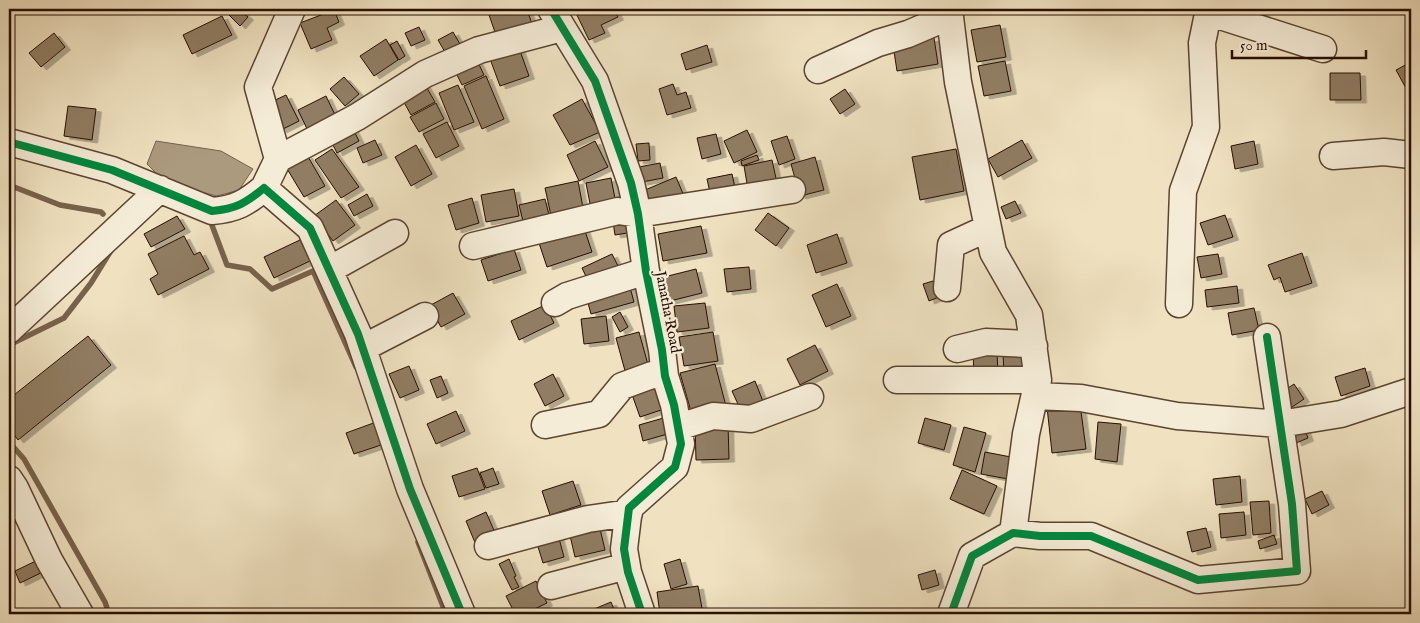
<svg xmlns="http://www.w3.org/2000/svg" width="1420" height="623" viewBox="0 0 1420 623" font-family="'IM FELL English',serif">
	<defs>
		<filter id="shadow"><feDropShadow dx="5.5" dy="3" stdDeviation="0" flood-color="#0004"/></filter>
	</defs>
	<rect width="100%" height="100%" fill="#f0e2c1"/>
	<filter id="stains"><feTurbulence type="fractalNoise" baseFrequency=".004" numOctaves="4"/><feColorMatrix values="0 0 0 0 .2 0 0 0 0 .09 0 0 0 0 .02 0 0 0 .5 -.17"/></filter>
	<radialGradient id="worn" r=".72"><stop offset=".6" stop-color="#630" stop-opacity="0"/><stop offset="1" stop-color="#630" stop-opacity=".3"/></radialGradient>
	<path fill="#ac9a7f" stroke="#78624c" d="M156,141l65,10 32,18 -14,21 -22,6 -37,-9 -20,-10 -13,-13z"/>
	<g fill="none" stroke-linecap="round" stroke-linejoin="round">
		<path stroke="#78624c" stroke-width="5.5" d="M9,185l51,20 41,7 2,2
			M210,220l17,45 23,4 22,20 41,-18 43,96
			M9,345l55,-27 27,-35 21,-34
			M9,442l15,17 81,143 4,12
			M418,542l28,72"/>
	</g>
	<path fill="#907d64" stroke="#290f00" filter="url(#shadow)" d="M233,9h5l10,8 -8,9 -12,-12z
		M498,9h29l6,18 -36,11 -9,-26z
		M580,9h34l4,8 -17,8 4,8 -16,7 -14,-29z
		M334,10l5,12 -12,6 5,12 -21,9 -11,-26z
		M222,16l10,19 -40,19 -9,-19z
		M1000,25l6,32 -29,5 -6,-32z
		M419,27l6,13 -14,6 -6,-13z
		M453,32l11,19 -15,8 -11,-19z
		M54,33l11,14 -24,20 -12,-14z
		M934,38l4,26 -41,7 -4,-26z
		M386,39l12,21 -24,16 -14,-20z
		M397,41l8,15 -6,4 -9,-15z
		M518,45l11,31 -29,10 -11,-30z
		M707,45l5,17 -26,8 -5,-16z
		M474,54l10,21 -22,10 -10,-20z
		M1005,61l6,30 -27,5 -6,-30z
		M1411,62v28l-3,2 -12,-22z
		M1330,73h30l1,27h-31z
		M486,76l18,43 -22,10 -18,-43z
		M344,77l15,17 -14,12 -15,-17z
		M424,83l11,19 -24,13 -11,-20z
		M673,84l4,11 9,-3 5,16 -24,7 -8,-26z
		M458,85l16,37 -20,8 -15,-37z
		M845,89l10,15 -15,10 -10,-15z
		M286,95l13,26 -18,9 -14,-26z
		M326,96l12,25 -28,14 -12,-25z
		M582,99l18,33 -30,13 -17,-30z
		M436,103l8,16 -25,13 -9,-15z
		M68,106l28,3 -4,31 -28,-4z
		M447,122l12,24 -23,12 -13,-24z
		M352,127l7,14 -22,12 -7,-14z
		M747,130l10,22 -23,11 -10,-22z
		M716,134l5,20 -19,5 -5,-21z
		M787,136l8,23 -16,6 -8,-24z
		M375,140l7,15 -19,8 -6,-15z
		M1022,140l10,18 -34,19 -10,-18z
		M595,141l13,26 -29,14 -12,-26z
		M1254,141l4,23 -23,5 -4,-23z
		M649,143l1,17 -12,1 -2,-17z
		M416,145l16,29 -21,12 -16,-29z
		M332,149l27,38 -18,11 -26,-38z
		M956,149l8,42 -44,9 -8,-43z
		M307,155l18,31 -21,11 -18,-30z
		M757,155l2,5 -17,6 -1,-5z
		M815,157l9,33 -24,6 -9,-32z
		M772,160l5,23 -29,6 -4,-23z
		M660,163l3,15 -21,4 -3,-15z
		M732,174l4,18 -25,5 -4,-18z
		M676,177l8,19 -30,13 -9,-19z
		M611,178l6,31 -25,5 -6,-31z
		M578,181l6,32 -32,7 -7,-32z
		M514,189l5,27 -33,6 -5,-27z
		M367,194l6,12 -19,10 -6,-11z
		M472,198l7,25 -23,7 -8,-25z
		M545,199l4,16 -26,6 -4,-16z
		M336,200l19,25 -22,16 -19,-25z
		M1015,201l6,12 -15,6 -5,-12z
		M768,213l21,15 -13,18 -21,-16z
		M1225,215l8,22 -25,8 -8,-22z
		M177,216l8,13 -34,18 -7,-13z
		M625,220l2,13 -12,2 -2,-13z
		M701,226l6,27 -44,8 -5,-27z
		M584,228l8,24 -45,15 -8,-24z
		M837,234l10,29 -31,10 -9,-28z
		M184,236l10,19 6,-3 9,17 -51,26 -8,-16 8,-5 -10,-20z
		M302,239l10,21 -38,18 -10,-21z
		M514,249l7,21 -33,11 -7,-21z
		M1302,253l10,30 -27,9 -5,-15 -6,3 -6,-15z
		M612,254l9,18 -30,15 -9,-19z
		M1218,254l4,20 -21,4 -4,-21z
		M749,267l2,22 -24,3 -3,-23z
		M696,269l6,24 -36,9 -6,-24z
		M628,280l6,22 -43,12 -6,-22z
		M933,281l6,16 -10,4 -6,-17z
		M837,284l14,32 -25,11 -14,-32z
		M1237,286l2,17 -32,4 -2,-17z
		M453,293l12,21 -24,13 -12,-21z
		M705,303l4,25 -32,4 -3,-26z
		M545,305l9,18 -35,17 -8,-19z
		M1254,308l5,22 -27,5 -4,-22z
		M620,312l8,15 -8,5 -8,-15z
		M606,316l3,25 -25,3 -3,-25z
		M639,332l11,40 -23,6 -11,-40z
		M713,332l5,29 -34,5 -5,-29z
		M88,336l23,29 -93,75 -9,-12v-29z
		M815,345l13,26 -28,14 -13,-26z
		M997,350l1,27 -24,1 -1,-27z
		M1003,352h22l1,25 -22,1z
		M715,364l11,42 -34,9 -12,-42z
		M409,366l10,24 -19,8 -11,-24z
		M1365,368l5,18 -29,10 -6,-19z
		M553,374l11,22 -19,10 -11,-22z
		M441,376l7,17 -11,5 -7,-18z
		M653,377l11,32 -24,8 -11,-31z
		M755,381l9,23 -22,9 -10,-22z
		M1294,384l10,15 -15,10 -10,-15z
		M1080,404l6,45 -34,4 -5,-46z
		M456,411l9,20 -29,13 -9,-20z
		M667,417l4,16 -28,8 -4,-16z
		M925,418l26,7 -7,25 -26,-7z
		M379,421l8,22 -33,11 -8,-21z
		M1098,422l23,2 -4,38 -22,-3z
		M695,424h33l1,35 -33,1z
		M964,427l22,6 -11,39 -22,-7z
		M1305,430l3,8 -12,5 -3,-7z
		M985,452l26,5 -3,22 -27,-5z
		M477,468l8,21 -26,8 -7,-21z
		M493,468l6,16 -13,4 -6,-15z
		M962,470l35,16 -13,28 -34,-15z
		M1240,476l2,26 -26,3 -3,-26z
		M573,481l8,24 -31,10 -8,-24z
		M1322,491l7,14 -17,9 -7,-15z
		M1269,501l2,32 -18,2 -3,-33z
		M486,512l10,23 -20,10 -10,-24z
		M1244,512l2,23 -25,3 -2,-24z
		M598,520l7,30 -30,7 -7,-30z
		M1206,528l5,19 -19,5 -5,-20z
		M557,531l7,26 -21,6 -8,-26z
		M1274,535l3,9 -17,5 -2,-8z
		M46,556l5,12 -31,15 -5,-12z
		M509,559l7,17 -2,1 5,10 -7,3 -13,-26z
		M680,559l7,25 -16,5 -7,-25z
		M935,570l4,15 -17,5 -4,-15z
		M536,581l11,22 -23,11h-9l-9,-18z
		M698,586l5,28h-43l-3,-22z
		M611,602l5,12h-34z"/>
	<g fill="none" stroke-linecap="round" stroke-linejoin="round">
		<g stroke="#5b4430" stroke-width="29">
			<path id="minor" d="M551,9l44,72 36,102 7,31 8,57 16,79 3,26 9,29 7,39 -6,23 -46,41 -5,41 4,23 14,42
				M949,9l9,73 35,170 36,63 9,65 -12,54 -13,99
				M1208,12l115,37
				M818,70l60,-27 30,-9 42,-18
				M9,142l103,28 100,41c24,-2 34,-8 52,-23l46,40 48,106 52,155 52,125
				M1333,156l51,-4 27,3
				M278,159l-20,-72 34,-78
				M264,188l14,-29 79,-42 68,-43 54,-24 83,-22
				M473,246l145,-35 20,3 154,-24
				M329,270l66,-37
				M947,288l4,-43 37,-17
				M555,303l12,-7 79,-25
				M1179,304l4,-113 23,-64 -4,-84 7,-34
				M9,330l151,-141
				M363,348l62,-32
				M957,349l29,-7 42,2 6,2
				M897,380h141
				M1035,396l46,2 96,18 103,8 61,-10 70,-23
				M545,425l54,-11 23,-28 30,-11 13,1
				M679,427l34,-11 38,3 59,-22
				M9,479l6,9 34,72 31,54
				M488,546l100,-27 41,-6
				M551,586l76,-20
				M951,614l21,-58 41,-23 27,3h51l107,44 99,-9 -5,-67 -25,-167"/>
		</g>
		<use href="#minor" stroke="#f5ecd7" stroke-width="26"/>
		<g stroke="#f5ecd7" stroke-width="11">
			<path id="cycleway" d="M551,9l44,72 36,102 7,31 8,57 16,79 3,26 9,29 7,39 -6,23 -46,41 -5,41 4,23 14,42
				M9,142l103,28 100,41c24,-2 34,-8 52,-23l46,40 48,106 52,155 52,125
				M951,614l21,-58 41,-23 27,3h51l107,44 99,-9 -5,-67 -25,-167"/>
		</g>
		<use href="#cycleway" stroke="#00873e" stroke-width="8"/>
	</g>
	<g text-anchor="middle" dominant-baseline="central" stroke-width="4.5" stroke-linejoin="round" paint-order="stroke">
		<g font-size="15" fill="#290f00" stroke="#f5ecd7">
			<text transform="translate(668 312) rotate(79)">Janatha Road</text>
		</g>
	</g>
	<rect width="1420" height="623" fill="none" stroke="#f0e2c1" stroke-width="30"/>
	<rect x="10" y="10" width="1400" height="603" fill="none" stroke="#290f00" stroke-width="2.5"/>
	<rect x="15" y="15" width="1390" height="593" fill="none" stroke="#290f00"/>
	<path d="M1232 50v8h134v-8" fill="none" stroke="#290f00" stroke-width="2.5"/>
	<text x="1240" y="50" font-size="15" fill="#290f00" stroke="#f5ecd7" stroke-width="4" paint-order="stroke">50 m</text>
	<rect width="100%" height="100%" filter="url(#stains)"/>
	<rect width="100%" height="100%" fill="url(#worn)"/>
</svg>
